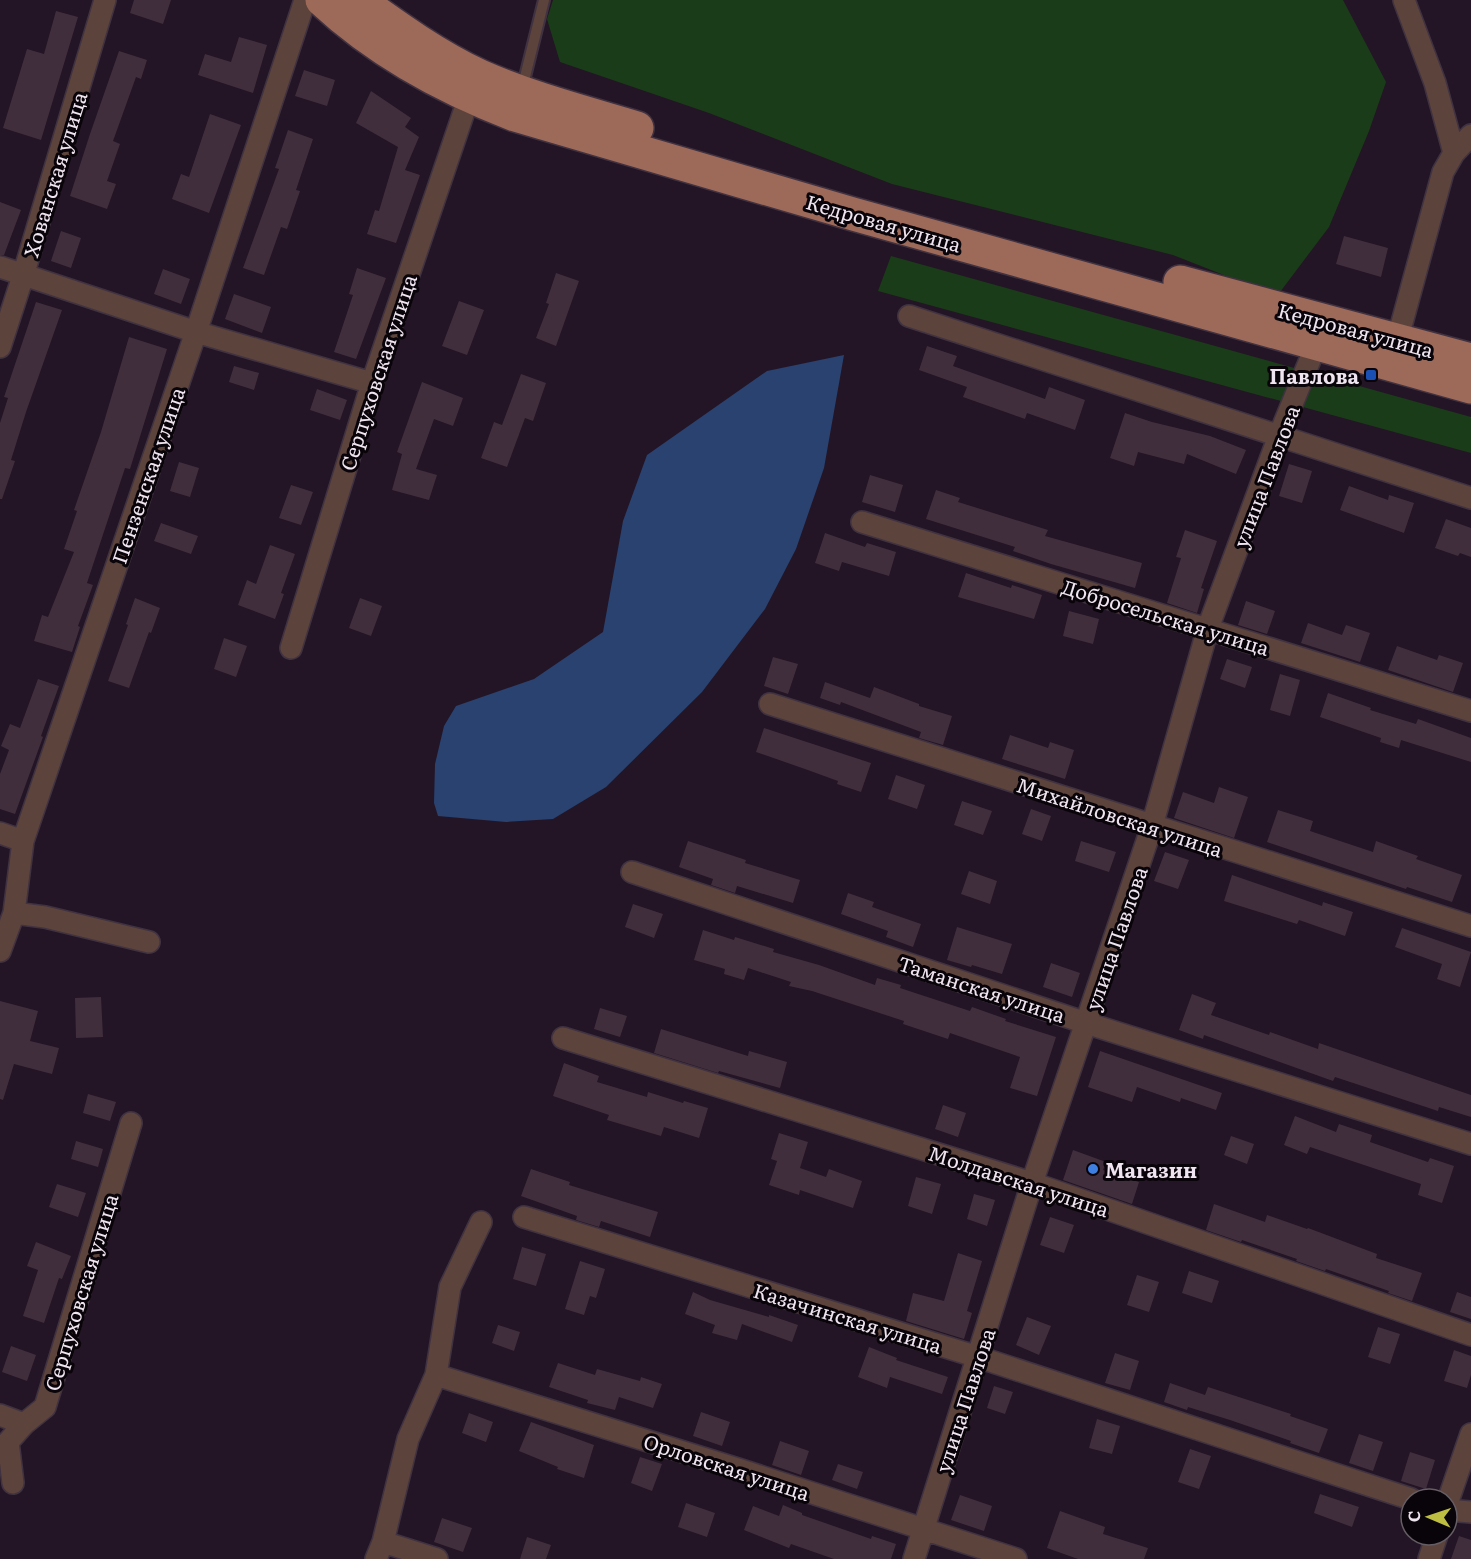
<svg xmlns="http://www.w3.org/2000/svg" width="1471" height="1559" viewBox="0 0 1471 1559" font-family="Literata,serif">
	<rect width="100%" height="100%" fill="#231525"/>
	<path fill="#1b3c19" d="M553,0h790l43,82 -17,49 -40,96 -52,69 -104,-41 -281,-71 -183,-71 -149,-51 -13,-43z
		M891,256l580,161v36l-593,-162z"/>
	<path fill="#294270" d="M844,355l-20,113 -28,81 -31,60 -63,83 -96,95 -53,32 -47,3 -68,-6 -4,-13 1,-39 9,-38 12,-20 78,-27 69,-47 20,-111 24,-66 120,-84z"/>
	<path fill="#412e3c" d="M134,0h37l-8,24 -33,-11z
		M56,11l22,6 -37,123 -38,-12 24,-79 17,5z
		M239,37l28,8 -14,48 -55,-18 7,-21 26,8z
		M119,51l28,9 -6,19 -5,-2 -23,64 7,3 -13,37 9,3 -9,25 -37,-13 20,-62z
		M304,70l31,10 -8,26 -32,-10z
		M371,91l40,27 -6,9 14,10 -14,33 15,5 -24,68 -29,-9 8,-24 4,1 19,-64 -42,-24z
		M210,114l31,11 -32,88 -37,-14 9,-25 8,3z
		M288,130l25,9 -17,51 4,1 -13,38 -6,-2 -17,48 -21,-7 36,-99 -4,-1z
		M0,202l21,8 -17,45h-4z
		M61,231l20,7 -10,30 -20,-7z
		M1344,236l44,12 -7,29 -45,-13z
		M357,268l29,10 -30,81 -22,-7 19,-57 -4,-1z
		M163,269l27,10 -9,25 -27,-10z
		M556,273l23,8 -23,65 -20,-8 13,-34 -3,-1z
		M234,294l37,13 -9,26 -37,-14z
		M459,301l25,9 -17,45 -25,-9z
		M36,302l26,8 -36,102 -15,48 4,1 -13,38h-2v-76l8,-25 -4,-1z
		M129,337l38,12 -37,120 -5,-1 -38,115 6,2 -15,41 2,1 -8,25 -38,-11 8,-26 6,2 26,-65 -10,-3 13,-38 -3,-1 27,-78z
		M927,346l30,10 -4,10 92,33 4,-12 36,13 -10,30 -48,-17 -2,6 -62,-22 4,-10 -48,-17z
		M234,366l25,7 -5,17 -25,-8z
		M521,374l25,9 -13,38 -8,-3 -18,49 -26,-9 13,-36 8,3z
		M422,382l41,16 -10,28 -19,-7 -18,50 21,6 -8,25 -37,-10 10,-36 -5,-2z
		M317,389l30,11 -7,20 -30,-10z
		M1125,413l27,9 58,14 36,14 -10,24 -49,-20 -3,10 -46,-12 -4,14 -24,-8z
		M179,462l20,6 -9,29 -20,-6z
		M1289,464l23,7 -10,32 -23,-7z
		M870,475l33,10 -8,27 -33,-10z
		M291,485l22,7 -12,33 -22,-7z
		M1349,486l39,14 1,-5 25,8 -10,30 -64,-23z
		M936,490l24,8 -2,4 90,28 -3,6 97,27 -7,25 -84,-24 -38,-13 2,-4 -89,-28z
		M1446,519l25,9v29l-11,-4 -2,3 -23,-8z
		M161,523l37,13 -7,18 -37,-13z
		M1185,530l32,11 -16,47 3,1 -7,24 -30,-10 14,-45 -5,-1z
		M825,533l40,14 2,-4 29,9 -7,24 -47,-14 -3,9 -24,-8z
		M270,545l25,9 -14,39 3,1 -9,25 -37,-14 9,-25 9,4z
		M966,573l45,15 1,-3 30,10 -8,24 -76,-22z
		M135,598l25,10 -9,25 -2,-1 -20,56 -21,-7 20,-56 -2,-1z
		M360,598l22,8 -11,30 -22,-8z
		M1246,601l29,10 -8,23 -29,-9z
		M1069,611l30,8 -6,25 -30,-8z
		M1308,623l34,12 4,-10 24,8 -10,29 -59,-19z
		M224,638l23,8 -11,31 -22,-8z
		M1397,646l40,14 2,-5 24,8 -10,29 -65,-22z
		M773,657l25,7 -10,30 -24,-8z
		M1227,659l25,8 -7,21 -25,-9z
		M1280,674l20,6 -10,36 -20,-6z
		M38,679l21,7 -18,50 2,1 -28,77 -15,-5v-35l9,-24 -8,-4 9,-22 10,4z
		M825,682l45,16 4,-11 45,17v2l33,10 -9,29 -24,-7 2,-6 -80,-30 -1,3 -20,-7z
		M1328,693l43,15 -1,2 46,14 2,-5 53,19v24l-70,-22 -2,8 -19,-6 1,-4 -61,-21z
		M764,728l107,35 -10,29 -24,-8 1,-3 -33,-12 -49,-17z
		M1010,735l38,13 2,-6 24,8 -9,29 -63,-20z
		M896,775l29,10 -8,24 -29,-10z
		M1219,787l29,10 -14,41 -60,-20 9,-26 31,11z
		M962,801l30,10 -9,24 -29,-10z
		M1031,809l20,7 -9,25 -20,-7z
		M1278,810l35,11 -3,10 63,21 3,-11 42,15 -2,3 46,16 -10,27 -45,-15 -1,2 -139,-47z
		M688,841l58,19 -1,3 55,17 -7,23 -56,-17 -2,7 -24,-8 2,-6 -34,-12z
		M1081,841l35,11 -7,20 -34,-11z
		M1165,852l24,8 -11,29 -24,-8z
		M969,871l28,10 -7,23 -29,-10z
		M1232,875l90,31 1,-4 30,10 -8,24 -46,-16 -2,4 -73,-23z
		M848,893l26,9 -2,5 49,17 -8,23 -27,-10 2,-6 -47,-17z
		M633,904l30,10 -9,24 -29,-11z
		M957,927l55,17 -10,30 -30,-9 -1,2 -24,-7z
		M1402,928l69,24 -11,35 -23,-8 5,-15 -47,-17z
		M703,930l31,10 1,-3 39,12 -1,3 46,13 56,20 2,-7 24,7 -1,3 70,23 2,-4 34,12 -1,2 51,16 -19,59 -27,-8 10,-31 -70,-24 -2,6 -45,-15 1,-3 -92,-30 -23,-5 2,-4 -43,-14 -4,12 -20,-6 1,-5 -31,-9z
		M1051,963l29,10 -8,24 -29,-10z
		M1192,994l24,9 -5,12 58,20 1,-3 48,17 1,-6 152,52v22l-32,-10 -1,4 -103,-34 -2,4 -129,-46 -1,4 -24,-9z
		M101,997l2,40 -27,1 -1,-40z
		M0,1001l38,10 -8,30 29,7 -7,26 -38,-10 -11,36 -3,-1z
		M600,1008l27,8 -7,21 -26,-8z
		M661,1029l87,27 1,-5 38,11 -7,26 -61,-17 -1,2 -64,-20z
		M1100,1051l122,42 -6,17 -35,-12 -1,4 -43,-15 -5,15 -44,-15z
		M564,1063l35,13 -2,6 50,15 1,-5 35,11 1,-2 24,7 -9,30 -35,-11 -3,9 -54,-16 2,-5 -56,-19z
		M88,1094l28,8 -6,19 -27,-8z
		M943,1105l23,8 -8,24 -23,-8z
		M1295,1116l41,16 3,-8 33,11 -2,7 58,20 2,-4 24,8 -12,37 -24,-8 3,-11 -111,-37 -3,7 -23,-9z
		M779,1133l29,9 -8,26 26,9 3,-8 33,12 -9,27 -53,-18 -1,5 -30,-10 8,-24 -6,-2z
		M1231,1136l23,8 -7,20 -23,-9z
		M76,1141l27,8 -5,18 -27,-8z
		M1073,1150l33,12 -3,8 36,12 -7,22 -69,-24z
		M531,1169l39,13 -1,3 89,27 -8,25 -49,-16 -2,6 -23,-7 1,-4 -56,-20z
		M916,1177l25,7 -9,30 -24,-8z
		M57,1184l29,9 -8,24 -29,-10z
		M974,1194l21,6 -8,26 -20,-7z
		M1214,1204l51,18 2,-7 40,14 1,-1 69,26 -1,4 46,15 -10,28 -24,-8 1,-2 -63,-22 -1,2 -29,-10 1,-2 -55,-19 -1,2 -35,-12z
		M1050,1217l24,8 -10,28 -24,-8z
		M36,1242l35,14 -9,23 -3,-1 -15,45 -21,-7 15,-46 -11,-4z
		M522,1247l24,7 -10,32 -23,-7z
		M958,1253l24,8 -15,50 5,2 -8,26 -58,-18 7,-28 31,8z
		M580,1261l25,8 -9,29 -6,-2 -6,19 -19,-6z
		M1189,1271l30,10 -7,22 -30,-10z
		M1137,1275l22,7 -10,30 -22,-7z
		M693,1292l17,8 59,17v-2l29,10 -6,17 -50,-18 -5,16 -25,-7 3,-8 -30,-11z
		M1457,1292l14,5v22l-21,-7z
		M1027,1317l24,9 -12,29 -23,-10z
		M498,1325l22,7 -6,19 -22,-8z
		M1378,1327l22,7 -10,30 -22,-7z
		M11,1346l25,9 -9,26 -25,-9z
		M869,1347l28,11 -1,2 52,17 -6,17 -52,-17 -3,11 -29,-11z
		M1454,1350l17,6v19l-4,13 -23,-7z
		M1115,1353l24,8 -9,29 -25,-7z
		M558,1363l37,12 2,-6 43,12 1,-4 21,7 -9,24 -34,-11 -4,13 -28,-7 1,-3 -39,-13z
		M1170,1383l35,12 3,-8 83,27 -1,2 38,13 -9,24 -29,-10 1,-2 -61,-21 -42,-13 -1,3 -23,-8z
		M994,1386l19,6 -8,22 -18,-6z
		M701,1412l29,10 -8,24 -29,-10z
		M469,1413l24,9 -7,20 -24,-9z
		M1097,1419l23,7 -8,28 -23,-6z
		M531,1422l63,23 -10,33 -27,-9 1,-2 -39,-16z
		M1359,1434l24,8 -10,29 -24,-8z
		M780,1441l29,10 -8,24 -29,-10z
		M1190,1449l21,7 -12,33 -21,-7z
		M1410,1452l25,8 -9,29 -25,-8z
		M640,1457l22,7 -10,27 -21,-8z
		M838,1464l25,8 -6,17 -25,-9z
		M1320,1494l39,13 -7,20 -38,-14z
		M960,1495l32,11 -8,25 -33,-11z
		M686,1503l29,10 -8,24 -29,-10z
		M783,1505l19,8v2l69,24 1,-3 24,8 -5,15h-57l-43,-15 -2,4 -45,-18 9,-24 26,10z
		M1060,1511l45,16 -2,7 45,14 -4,11h-66l-31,-11z
		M442,1518l30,10 -9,24 -29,-10z
		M1459,1536l12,4v19h-20z
		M527,1537l24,8 -5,14h-26z"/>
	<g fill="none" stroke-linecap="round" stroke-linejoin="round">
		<g stroke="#403241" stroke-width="14">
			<path id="lane" d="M522,89l22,-89"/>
		</g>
		<g stroke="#403241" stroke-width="24">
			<path id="street" d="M1404,0l31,83 19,70
				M0,267l196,65 176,51
				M909,316l562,182
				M0,347l23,-71 82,-276
				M1394,352l49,-180 11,-19 17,-18
				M862,522l609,189
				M291,648l81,-265 97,-286
				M770,704l701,222
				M0,833l23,8
				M632,872l454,151 385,121
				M14,913l31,4 104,25
				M0,951l14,-38 9,-72 173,-509 109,-332
				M563,1038l469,145 439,152
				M524,1217l454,140 433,142
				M436,1375l302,94 278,90
				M0,1415l24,9
				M13,1483l-5,-41 16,-18 21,-17 86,-284
				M1447,1504l24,-70
				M1447,1510l24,2
				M383,1542l54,17
				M376,1559l7,-17 25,-103 28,-64 14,-88 31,-65
				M914,1559l118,-376 120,-357 56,-198 71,-192 42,-103
				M1429,1559l8,-24"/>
		</g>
		<g stroke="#403241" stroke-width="36">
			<path id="primary" d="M322,0c56,52 122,88 193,115l338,99 618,173
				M359,0c39,28 78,56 121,76 50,22 104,36 157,52
				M1180,282l291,78"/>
		</g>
		<use href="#lane" stroke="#5c433b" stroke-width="10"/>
		<use href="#street" stroke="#5c433b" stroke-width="21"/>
		<use href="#primary" stroke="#9d6959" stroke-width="33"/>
	</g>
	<rect fill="#1a4fb4" stroke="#090409" stroke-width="2" x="1365" y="369" width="12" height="12" rx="3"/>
	<circle fill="#3f7fe0" stroke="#090409" stroke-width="2" cx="1093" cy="1169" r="6"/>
	<g text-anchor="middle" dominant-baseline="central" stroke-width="6" stroke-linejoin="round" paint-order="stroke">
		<g font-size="20" fill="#efe5f0" stroke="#090409">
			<text transform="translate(54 174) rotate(-73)">Хованская улица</text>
			<text transform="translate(884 222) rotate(16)">Кедровая улица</text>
			<text transform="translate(1356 329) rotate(15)">Кедровая улица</text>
			<text transform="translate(377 372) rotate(-72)">Серпуховская улица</text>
			<text transform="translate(147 475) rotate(-71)">Пензенская улица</text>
			<text transform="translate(1265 476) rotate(-69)">улица Павлова</text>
			<text transform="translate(1166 616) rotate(17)">Добросельская улица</text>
			<text transform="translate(1120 816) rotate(18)">Михайловская улица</text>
			<text transform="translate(1115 938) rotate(-71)">улица Павлова</text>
			<text transform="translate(982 988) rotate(18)">Таманская улица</text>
			<text transform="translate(1019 1180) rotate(18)">Молдавская улица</text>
			<text transform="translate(80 1292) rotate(-73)">Серпуховская улица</text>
			<text transform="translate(848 1317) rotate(17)">Казачинская улица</text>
			<text transform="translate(964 1400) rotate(-72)">улица Павлова</text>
			<text transform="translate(727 1466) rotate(18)">Орловская улица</text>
		</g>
		<g font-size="20" font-weight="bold" fill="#efe5f0" stroke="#090409" text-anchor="end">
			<text x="1359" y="375">Павлова</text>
			<text x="1105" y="1169" text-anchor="start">Магазин</text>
		</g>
	</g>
	<g transform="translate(1429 1517) rotate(272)"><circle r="28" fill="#090409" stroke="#655e65" stroke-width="1.5"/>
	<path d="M0-4.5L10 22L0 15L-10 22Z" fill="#bebf42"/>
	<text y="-9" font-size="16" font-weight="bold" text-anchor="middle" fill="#efe5f0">С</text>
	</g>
</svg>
